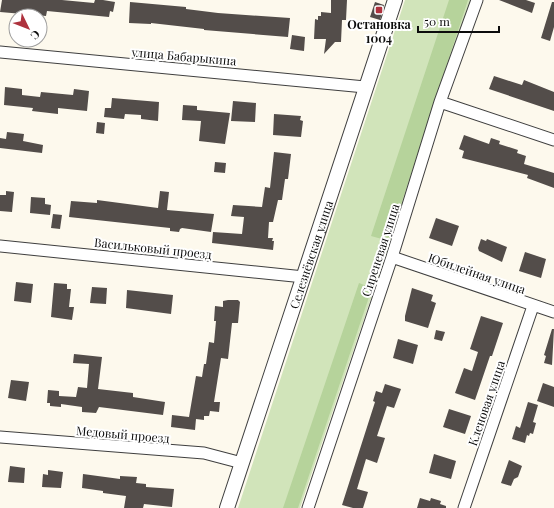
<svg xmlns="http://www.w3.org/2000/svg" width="554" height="508" viewBox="0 0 554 508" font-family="'Playfair Display',serif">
	<rect width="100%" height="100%" fill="#fdf9ed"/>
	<path fill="#d1e4ba" d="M405,0h67l-172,508h-62z"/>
	<path fill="#b6d39b" d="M449,0h19l-79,241 -18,-5z
		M359,283l13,5 -74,220h-15z"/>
	<path fill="#534d4a" d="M2,0h60l32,3 1,-3h8l12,2 -2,10 -3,-1 -1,6 -62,-6 -1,5 -46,-4z
		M331,0h16l-1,20h-4l-1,22h-6l-11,12 2,-15h-12l1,-20 3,1v-4h3v-4l10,1z
		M499,0h27l9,3 -3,10z
		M130,2l56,5v2l32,4 72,5 -2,19 -84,-7v-1l-53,-6v1l-22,-1z
		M375,2l9,3 -4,15 -10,-3z
		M552,2h2v25l-4,14 -9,-3z
		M292,35l13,2 -1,14 -14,-2z
		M494,76l28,9 2,-5 30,12v19l-65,-22z
		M5,87l17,2v6l18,2 1,-5 32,3 1,-6 15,2 -2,20 -29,-3v6l-26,-3 1,-3 -29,-3z
		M112,98l47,4 -1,19 -17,-2v-4l-16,-1 -1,5 -20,-2 1,-9h6z
		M233,101l23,2 -1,19 -24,-1z
		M183,105l14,1v4l33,3 -5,31 -26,-3 2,-20 -19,-1z
		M274,114l27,2 -1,4 3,1 -2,16 -28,-2z
		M97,122l8,1 -1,11 -8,-1z
		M7,132l17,2 -1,7 20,4 -1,8 -42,-5v-10l6,1z
		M464,135l25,9 2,-6 9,3 -1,3 19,6 -1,3 9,3 -2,8 30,9v15l-27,-10 1,-3 -66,-17 2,-7 -5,-2z
		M274,152l17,2 -3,25h-3l-3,21h-4l-5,22h-4l-1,16h5l-1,3h2l-1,9 -61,-7 1,-11 29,2 2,-17 -13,-1 2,-11 29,2 3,-20 5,1z
		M215,162l11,1 -1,10 -11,-1z
		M6,191l8,1 -2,20 -12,-1v-16h6z
		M160,191l9,1 -2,18 47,4 -3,18 -29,-4 -2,1 -1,3 -9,-1v-3l-101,-11 2,-16 26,2v-3l61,8z
		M31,197l14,1v6l6,1 -1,10 -20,-2z
		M53,214l9,1 -2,14 -9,-1z
		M436,218l23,8 -7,20 -23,-8z
		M481,239l5,2 1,-2 20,8 -5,15 -23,-11 -1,-3z
		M525,252l21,7 -5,19 -22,-7z
		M16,282l17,2 -2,19 -17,-2z
		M54,283l13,1v5h4l-2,18h5l-2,13 -21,-3z
		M92,287l15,1 -1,16 -16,-1z
		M412,288l21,7 -2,6 5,2 -8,25 -23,-7v-5z
		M127,290l46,5 -2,19 -45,-6z
		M228,300h10l2,2 -2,21h-6l-4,36 -7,-1 -7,44h6l-1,10 -9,-1 -1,5h-5v4l-8,-1 -1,11 -24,-3 1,-12 17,2 7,-41 6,1 2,-13h2l3,-22 5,1 2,-22h-2l1,-15 8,1v-6z
		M481,316l22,7 -11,33h-2l-15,44 -20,-7 9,-25 8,3 6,-19 -8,-3z
		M552,329h2l-2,36 -8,-2 2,-7 -2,-1z
		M436,330l9,2 -3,9 -8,-2z
		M398,339l20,6 -5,19 -20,-6z
		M74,354l28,3 -4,32 35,4v4l32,5 -2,13 -64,-8 -3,6 -14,-1v-5l-21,-3v3l-11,-1v-3h-3l1,-13 11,1v5l17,1 2,-10 9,1 2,-24 -16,-1z
		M11,380l18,2 -3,19 -18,-3z
		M543,383l11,4v20l-17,-6z
		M385,384l16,5 -7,19 -7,-2 -10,30 8,2 -8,25 -11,-4 -9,30 11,3 -5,16h-10l-11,-3 33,-103 -2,-1 3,-10 6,2z
		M528,402l10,3 -5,17 3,1 -3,11 -3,-1 -1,3 -2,-1 -2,8 -13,-4 4,-13 4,2z
		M449,409l22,7 -6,18 -22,-7z
		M434,454l22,7 -5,18 -22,-6z
		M509,460l13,6 -4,11 -4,2 -3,7 -10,-3z
		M10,466l15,2 -1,15 -16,-1z
		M48,470l15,2 -2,16 -19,-1 1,-13 5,1z
		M83,474l37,5v-3l17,1 -1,6 10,1v3l28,2 -2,18 -28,-3 -1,4h-19l2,-12 -23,-3v-2l-21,-3z
		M420,498l10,3 1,-3 10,3 -1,3 6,2v2h-29z"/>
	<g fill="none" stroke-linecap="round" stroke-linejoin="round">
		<g stroke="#3f3f3f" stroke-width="13">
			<path id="minor" d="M0,52l365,35
				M440,102l114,38
				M0,246l304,31
				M392,257l162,55
				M0,437l204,16 38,10
				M308,508l84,-251 48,-155 37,-102
				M464,508l69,-202"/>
		</g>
		<g stroke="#3f3f3f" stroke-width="16">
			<g id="tertiary">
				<path id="s1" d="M227,508l168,-508"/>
			</g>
		</g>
		<use href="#minor" stroke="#fff" stroke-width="11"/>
		<use href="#tertiary" stroke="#fff" stroke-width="14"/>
	</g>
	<rect fill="#ae323d" stroke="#fff" stroke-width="1.5" x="375" y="6" width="8" height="8" rx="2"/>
	<g text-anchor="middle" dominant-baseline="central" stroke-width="4" stroke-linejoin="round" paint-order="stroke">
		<g font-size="12" font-weight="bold" fill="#0c0c0c" stroke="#fff">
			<text x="379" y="24">Остановка<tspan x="379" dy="14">1004</tspan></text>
		</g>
		<g font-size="12" fill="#0c0c0c" stroke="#fff">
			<text transform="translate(184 56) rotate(5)">улица Бабарыкина</text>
			<text transform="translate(153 248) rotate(6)">Васильковый проезд</text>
			<text transform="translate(380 250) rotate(-72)">Сиреневая улица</text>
			<text stroke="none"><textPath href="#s1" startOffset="267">Селезнёвская улица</textPath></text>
			<text transform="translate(477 273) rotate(19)">Юбилейная улица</text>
			<text transform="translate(486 403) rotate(-71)">Кленовая улица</text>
			<text transform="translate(123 434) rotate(5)">Медовый проезд</text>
		</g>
	</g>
	<g transform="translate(28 28) rotate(133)"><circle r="19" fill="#ffffff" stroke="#9e9e9e"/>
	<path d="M0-3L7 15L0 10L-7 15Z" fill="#ae323d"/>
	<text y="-6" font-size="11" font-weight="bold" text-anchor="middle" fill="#0c0c0c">С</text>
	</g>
	<path d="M418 26v6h81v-6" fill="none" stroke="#0c0c0c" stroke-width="2"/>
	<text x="424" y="26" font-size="12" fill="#0c0c0c" stroke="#ffffff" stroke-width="3" paint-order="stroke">50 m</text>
</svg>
